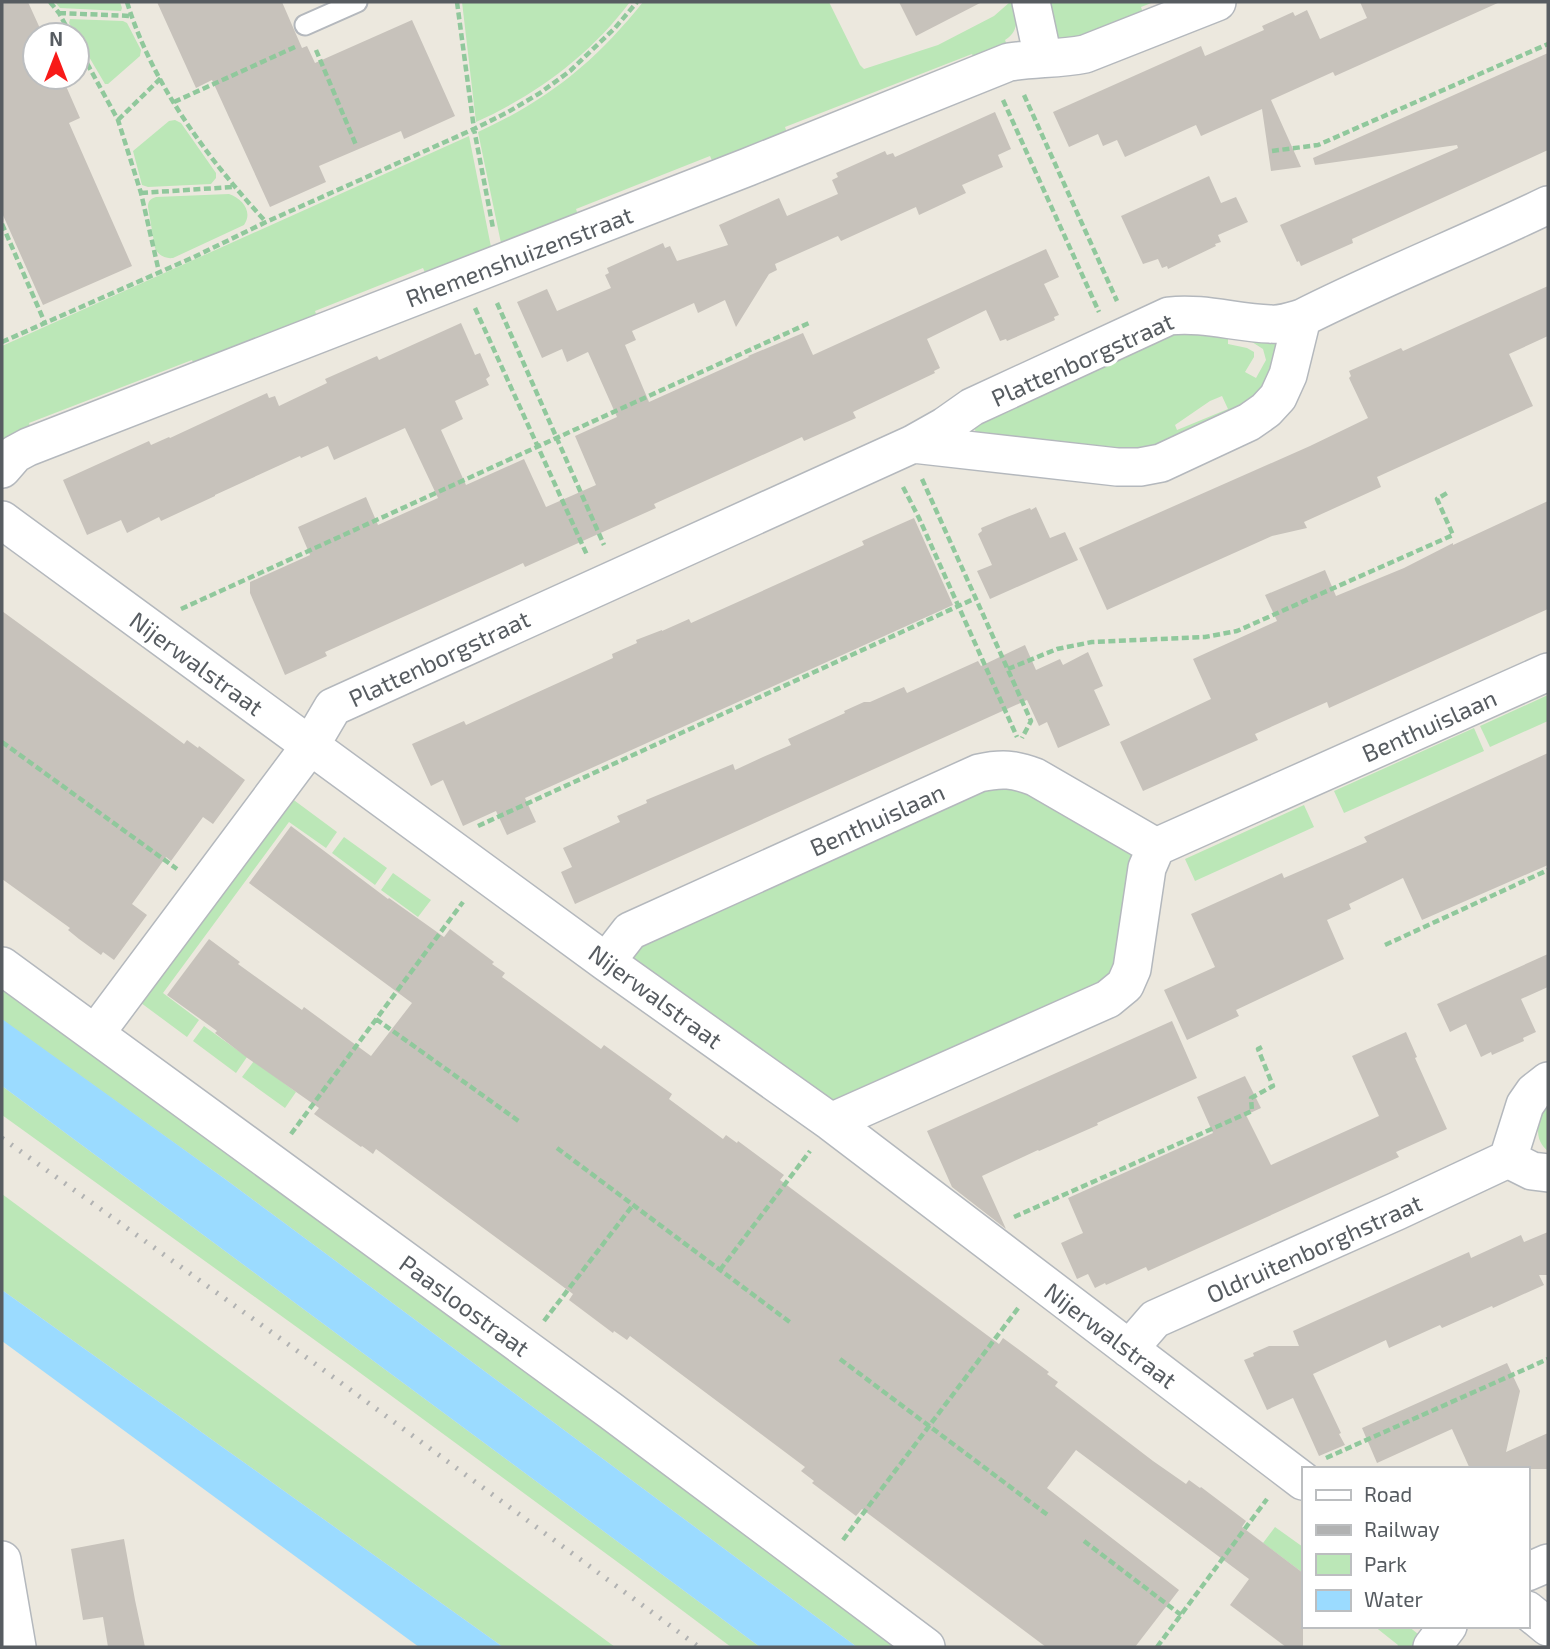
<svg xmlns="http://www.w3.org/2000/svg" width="1550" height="1649" viewBox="0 0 1550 1649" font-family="'Exo 2',sans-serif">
	<rect width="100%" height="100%" fill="#ece8de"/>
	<path fill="#bbe7b7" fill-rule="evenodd" d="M55,2h65l2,6 -1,3 -61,-3z
		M462,2h168c-40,53 -94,93 -154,120z
		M643,2h186l31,63 4,4 74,-24 56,-29 16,-14h3c3,15 8,28 -8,38l4,10 -33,13 -4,-9 -187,73 3,9 -74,29 -4,-9 -134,53 3,9 -77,30 -24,-116c70,-32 117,-70 165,-130z
		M1042,2h112l-13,5 3,9 -66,26 -20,-2 -5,-4z
		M70,19l53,2 4,2 14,27 -1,6 -32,28h-3l-36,-61z
		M175,120l6,3 35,50v5l-5,6 -63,3 -6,-2 -9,-34 36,-30z
		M469,136l23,116 -65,25 -4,-9 -108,43 3,9 -122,48 -4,-8 -163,63 3,9 -30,18v-104z
		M229,194c14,5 24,18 15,31l-71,33c-8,1 -15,-3 -18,-10l-7,-41c0,-6 2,-8 8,-10z
		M1173,328l103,12 5,6 -26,59 -108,51 -169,-20 -4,-8 -1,-4zM1228,338l24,4 11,7 3,11 -10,18 -11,-6 9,-15v-5l-7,-4 -19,-4zM1222,396l6,13 -51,21 -2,-5 35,-24z
		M1548,695v26l-58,26 -10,-21z
		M1474,728l10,23 -140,62 -10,-22z
		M1009,779l121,73 2,7 -16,119 -279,129 -205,-147 4,-18z
		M287,795l50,37 -11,16 -37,-26 -126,171 36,27 -12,17 -50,-37z
		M1304,805l10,22 -119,54 -10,-22z
		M344,837l43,31 -12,17 -43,-32z
		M393,873l38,27 -13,17 -37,-27z
		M2,981l904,666h-49l-632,-468 -223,-159z
		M204,1026l43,31 -11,16 -43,-32z
		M254,1061l42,31 -11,16 -43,-31z
		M2,1086l758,561h-29l-104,-78 -279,-205 -346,-249z
		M1548,1100v51c-17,-13 -9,-34 0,-51z
		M2,1194l613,453h-112l-501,-357z
		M1275,1527l28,20v26l-40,-30z
		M1374,1626h34l15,12 -7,9h-19l1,-2z"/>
	<path fill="#9bdbff" d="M2,1019l223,160 632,468h-97l-758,-561z
		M2,1290l501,357h-84l-417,-306z"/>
	<path fill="#c7c2bb" d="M2,2h26l15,33h-8v42h27l18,41 -11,5 63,143 -89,39 -41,-92z
		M157,2h125l20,46 5,-2 8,17 97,-43 43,96 -51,23 -3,-8 -82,35 7,16 -56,25 -58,-127 -16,8z
		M899,2h83l-66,34z
		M1360,2h140l-165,74 -2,-4 -62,28 30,67 -30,4 -9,-62 -61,27 -5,-11 -71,32 -8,-17 -14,6 -5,-12 -29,13 -16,-35 148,-66 4,10 59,-26 -2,-4 31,-14 2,4 12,-6 13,29 47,-21z
		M1548,53v97l-196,89 1,4 -52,23 -2,-5 -2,1 -17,-37 178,-77 -1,-3 -142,20 -2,-7z
		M995,112l16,37 -13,6 5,12 -41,18 4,8 -47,22 -3,-8 -75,34 -3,-5 -63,28 2,6 -8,4 -33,53 -11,-27 -27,13 -4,-10 -62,28 4,9 -11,5 24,57 100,-45 -1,-1 55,-23 10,22 233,-106 13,28 -15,7 15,31 -5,2 1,3 -48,21 -1,-2 -6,2 -14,-31 -59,29 13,29 -6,3 1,2 -82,39 3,6 -52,23 -2,-4 -24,11 -124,56 2,4 -131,59 -2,-4 -24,11 -174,78 2,4 -42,19 -35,-82v-11l60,-27 -12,-28 68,-30 12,28 60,-27 -33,-70 -71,32 -6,-14 -27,12 -1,-2 -85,39v1l-54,25 -2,-4 -32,16 -6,-13 -34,15 -24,-55 86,-39 2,4 18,-8 1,1 97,-45 2,5 6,-2 4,10 48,-23 -2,-4 52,-23 2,4 82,-37 14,32 5,-2 10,23 -4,3 3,6 -34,16 8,18 -22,11 25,55 58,-26 22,48 50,-22 -21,-49 42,-19 -29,-65 -21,10 -5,-13 -20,9 -25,-56 30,-13 10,22 54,-23 -6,-13 4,-2 -2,-5 56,-25 2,5 5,-2 7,15 51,-16 -9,-20 60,-27 8,18 51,-22 -6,-14 6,-3 -2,-4 49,-22 2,4 6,-2 2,4z
		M1209,176l12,27 15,-6 12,25 -30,13 3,7 -6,2 1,2 -48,23 -1,-3 -5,2 -4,-9 -15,5 -22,-48z
		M1548,286v50l-39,18 24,52 -156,71 4,10 -77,35 3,6 -35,8 -165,74 -28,-62 231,-102 58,-28 -19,-40 2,-2 -2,-5 52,-23 2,3z
		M1548,501v108l-219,99 -2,-6 -72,32 3,6 -115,51 -23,-49 91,-43 -18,-40 84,-38 -12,-26 60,-25 11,26 68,-28 49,-25v2z
		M1036,507l14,31 15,-6 13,28 -88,39 -13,-28 15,-6 -14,-31 4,-3 -1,-3 26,-11 23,-9 1,2z
		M914,518l39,87 -428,193 11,24 -29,13 -11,-24 -33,15 -20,-46 -12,6 -19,-42 52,-23 2,4 147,-67 -1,-4 25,-11 -1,-3 26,-10v1l27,-12 2,4 49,-22 124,-56 -2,-4z
		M2,611l182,133 3,-4 11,8 1,-2 46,34 -32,44 -10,-7 -32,44 -5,-4 -34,47 15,11 -33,45 -11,-8 -2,3 -22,-16 -11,-9 2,-2 -68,-49z
		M1025,645l11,25 24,-11 3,6 25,-13 15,34 -9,4 16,35 -52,23 -11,-26 -8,4 -12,-26 -452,204 -14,-32 11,-5 -9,-19 57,-26 -3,-6 30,-13 -1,-3 87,-36 2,6 28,-13 28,-12 -3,-6 57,-26 -1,-2 20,-9h6l34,-15 3,6 71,-32 3,5z
		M1548,753v112l-126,55 -19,-42 -54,26 2,5 -24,11 17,39 -108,51 3,6 -52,24 -23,-50 51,-23 -24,-53 91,-41 2,5 83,-36 -3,-5z
		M291,826l97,73 1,-1 55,39 6,-8 44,33 -2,2 13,9 -3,4 99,72 3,-4 68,49 -3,5 54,40 3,-4 11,8 1,-2 46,34 -4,5 188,141 31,23 4,-6 46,34 -2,2 11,8 -3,4 98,75 33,23 3,-4 11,8 1,-1 45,34 -4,6 61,46v74h-17l-56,-42 19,-26 -173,-129 -29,38 132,102 -44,57h-89l-184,-138 -6,7 -44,-33 2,-2 -13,-10 4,-4 -175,-131 -3,4 -13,-9 -1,2 -44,-33 4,-6 -197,-145 -3,5 -11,-8 -1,1 -47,-33 5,-6 -73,-51 -31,-24 2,-2 -50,-36 42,-56 31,23 -2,2 64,46 2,-3 67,49 41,-53 -163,-120z
		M1548,954v33l-27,12 15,33 -13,6 1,3 -14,6 -18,8 -1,-3 -10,5 -15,-33 -16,8 -13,-28z
		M1172,1021l25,57 -100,45 1,2 -59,26 -1,-1 -56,26 24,53 -54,-42 -25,-56z
		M1406,1032l11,25 -2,1 32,71 -51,23 3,5 -251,114 -2,-4 -40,18 -1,-2 -10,5 -7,-14 -11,5 -16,-36 22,-10 -15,-35 145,-65 -16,-36 48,-21 16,32 -15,7 25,50 108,-49 -27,-60z
		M1548,1232v43h-9l5,10 -51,23 -1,-2 -50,22 -2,-3 -51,23 -3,-8 -73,34 28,59 -2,1 6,11 -26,11 -26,-58 -26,12 -23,-50 10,-4 -1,-3 16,-7h30l-6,-15 176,-79 2,6 50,-23 3,7z
		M1507,1363l13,28 -14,61 42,-19v36h-78l-18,-40 -75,34 -15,-35z
		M124,1539l11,61 10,47h-37l-5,-30 -20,3 -12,-71z"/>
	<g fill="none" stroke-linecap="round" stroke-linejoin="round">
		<g stroke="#b4b8bd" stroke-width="23">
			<path id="lane" d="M305,25l52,-23"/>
		</g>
		<g stroke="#b4b8bd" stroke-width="40">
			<path id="street" d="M1031,2l12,56
				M1302,318c81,-41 165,-74 246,-113
				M2,469l13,-15 13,-7 720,-280 261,-105c26,-4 51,-3 76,-8l132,-52
				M2,520l604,442 225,160 472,359
				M606,962l24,-31 349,-158c23,-5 35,-4 56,4l121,70
				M2,966l609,445 315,236
				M95,1034l215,-288 23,-39 580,-263 32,-18 27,-19 197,-91c34,-4 67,7 101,8 11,1 22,-3 32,-6l-14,57 -10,22 -12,13 -17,12 -88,41 -21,4h-23l-204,-23
				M1548,1081l-14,11 -9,13 -17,54 24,12 16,2
				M831,1122l277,-123 17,-14 7,-16 15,-101 9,-21 392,-175
				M1129,1349l26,-30 242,-108 111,-52
				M2,1560l15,87
				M1527,1572l21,-9
				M1527,1610l21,17
				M1432,1647l16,-21"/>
		</g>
		<path stroke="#90c89c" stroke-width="4.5" stroke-dasharray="7 3.5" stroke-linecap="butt" d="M50,2l9,11 12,22
			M127,2c25,82 81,157 139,220
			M457,2l17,127 19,99
			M59,13l72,3
			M77,45l41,75 23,73 18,79
			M316,50l40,95
			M1024,95l93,206
			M1003,100l96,212
			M174,102l121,-55
			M118,120l43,-42
			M1272,151l46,-6 230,-101
			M141,193l91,-6
			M2,224l43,99
			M497,303l107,242
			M475,308l112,247
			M2,342l192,-85 72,-35 208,-93 34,-17 32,-19 30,-22 45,-43 22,-26
			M922,479l109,242 -9,17
			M903,487l16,31 98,219
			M181,609l628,-286
			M1008,669l49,-20 35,-7 113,-5 32,-6 216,-96 -16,-36 10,-6
			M2,742l175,127
			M478,826l498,-228
			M1385,945l163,-75
			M376,1019l144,103
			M291,1134l172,-232
			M557,1148l234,175
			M1014,1217l238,-106 -1,-13 22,-12 -15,-37 4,-2
			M720,1270l90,-119
			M544,1321l89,-116
			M840,1359l209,157
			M1326,1458l222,-99
			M843,1540l176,-233
			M1084,1541l97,74
			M1157,1647l110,-148"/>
		<use href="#lane" stroke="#fff" stroke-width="19"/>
		<use href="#street" stroke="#fff" stroke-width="37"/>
		<path stroke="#b1b2b2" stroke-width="5" stroke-dasharray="2 9" stroke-linecap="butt" d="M2,1138l308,222 389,287"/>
	</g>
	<g text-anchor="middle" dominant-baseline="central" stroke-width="7" stroke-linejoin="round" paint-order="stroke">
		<g font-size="24" fill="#575c61" stroke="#fff">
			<text transform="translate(519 256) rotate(-21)">Rhemenshuizenstraat</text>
			<text transform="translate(1082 359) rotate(-24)">Plattenborgstraat</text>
			<text transform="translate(439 658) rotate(-25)">Plattenborgstraat</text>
			<text transform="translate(197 663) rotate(36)">Nijerwalstraat</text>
			<text transform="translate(1429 725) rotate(-24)">Benthuislaan</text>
			<text transform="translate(877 819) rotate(-24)">Benthuislaan</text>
			<text transform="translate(656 996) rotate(36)">Nijerwalstraat</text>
			<text transform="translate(1314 1248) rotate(-24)">Oldruitenborghstraat</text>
			<text transform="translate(465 1305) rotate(36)">Paasloostraat</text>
			<text transform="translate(1111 1335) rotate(37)">Nijerwalstraat</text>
		</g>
	</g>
	<rect width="1550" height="1649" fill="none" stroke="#575c61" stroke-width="7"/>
	<rect x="1302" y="1467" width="228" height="161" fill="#ffffff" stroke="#bcbec0" stroke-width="2"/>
	<rect x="1316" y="1490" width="35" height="10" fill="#ffffff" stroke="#bcbec0" stroke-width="2"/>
	<text x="1364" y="1502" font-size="21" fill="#575c61">Road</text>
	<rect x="1316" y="1525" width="35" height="10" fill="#b1b2b2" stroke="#bcbec0" stroke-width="2"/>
	<text x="1364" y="1537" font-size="21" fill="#575c61">Railway</text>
	<rect x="1316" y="1554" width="35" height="21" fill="#bbe7b7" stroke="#bcbec0" stroke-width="2"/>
	<text x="1364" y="1572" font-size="21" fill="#575c61">Park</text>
	<rect x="1316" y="1590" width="35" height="21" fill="#9bdbff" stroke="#bcbec0" stroke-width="2"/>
	<text x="1364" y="1607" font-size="21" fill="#575c61">Water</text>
	<g transform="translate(56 56)"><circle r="33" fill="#ffffff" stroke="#bcbec0" stroke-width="2"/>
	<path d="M0-5L12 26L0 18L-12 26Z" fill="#f81a18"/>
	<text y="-10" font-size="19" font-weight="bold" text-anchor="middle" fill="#575c61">N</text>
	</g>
</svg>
